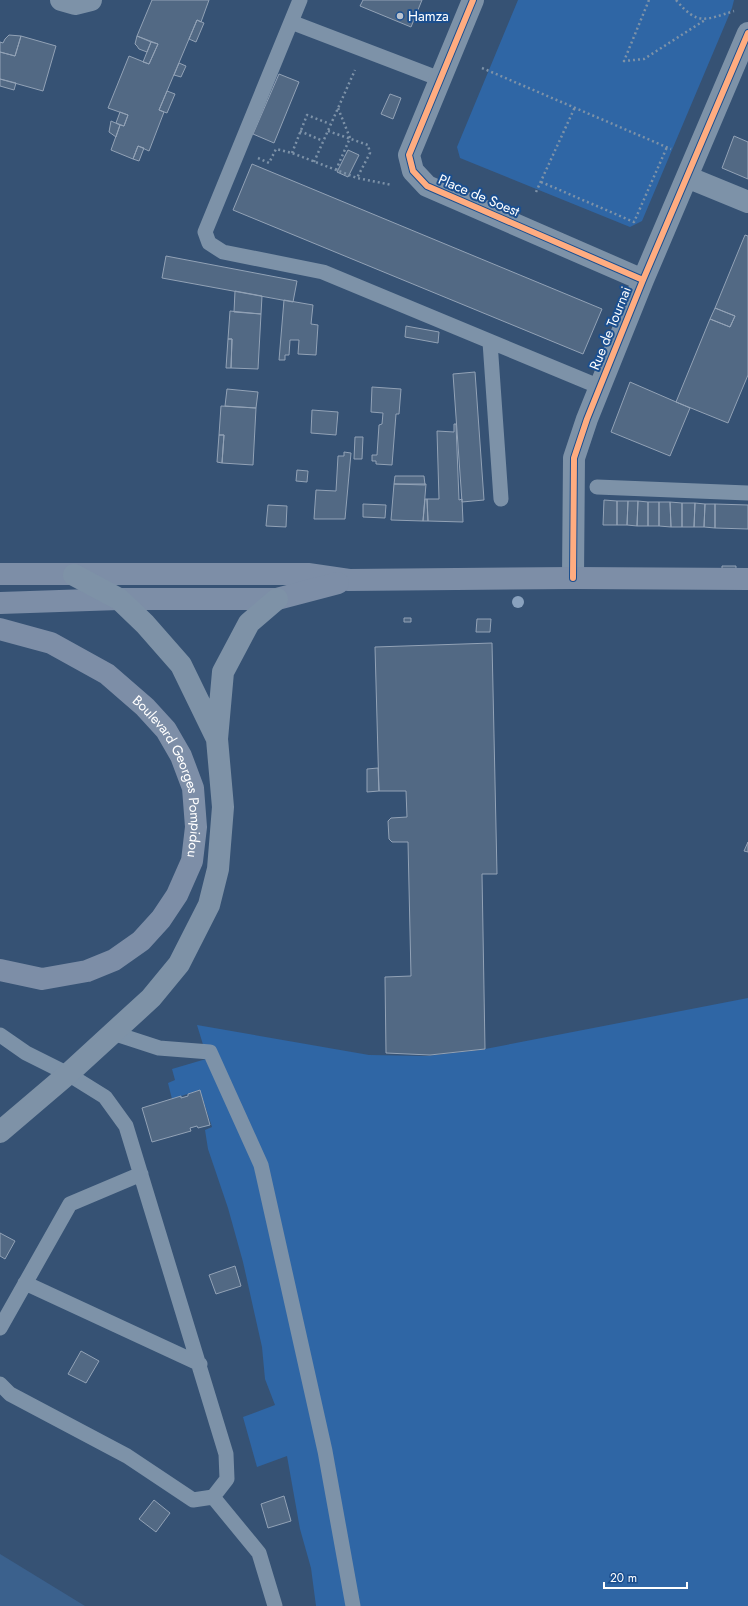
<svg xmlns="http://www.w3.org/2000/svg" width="748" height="1606" viewBox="0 0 748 1606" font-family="Jost,sans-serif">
	<rect width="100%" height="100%" fill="#365274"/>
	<path fill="#2f66a5" d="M518,0h216l-2,8 -90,213 -12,6 -170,-69 -3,-11z
		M748,998v608h-432l-5,-38 -11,-39 -13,-73 -30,11 -14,-50 32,-12 -10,-26 -3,-32 -19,-85 -15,-54 -20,-59 -3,-19 7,-3 -12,-37 -28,9 -4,-16 7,-3 -3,-11 34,-10 3,5 -12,-39 172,30 57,1 54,-6z"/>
	<path fill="#3b618d" d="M0,1554l85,52h-85z"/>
	<path fill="#526984" stroke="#92a2b6" d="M152,0h57l-8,22 -4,-2 -38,90 5,2 -15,39 -11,-5 -5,13 -22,-9 9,-25 4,1 4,-11 -20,-7 21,-52 20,8 9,-20 -21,-8z
		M363,0h59l-11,27 -51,-21z
		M197,20l7,3 -8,19 -7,-3z
		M9,35l12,1 -6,20 -15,-4v-10l3,1 2,-4z
		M21,36l35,10 -13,45 -43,-12v-27l15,4z
		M137,36l14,6 -4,10 -8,-3 -2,-3 -2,-2z
		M151,42l7,2 -9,20 -6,-2z
		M179,63l7,3 -5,11 -7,-2z
		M279,74l20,8 -25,61 -21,-9z
		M0,79l16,4 -2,7 -14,-4z
		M167,91l8,3 -8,19 -8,-3z
		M390,94l11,4 -8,21 -12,-5z
		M120,112l8,3 -4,11 -8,-3z
		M111,121l9,4 -4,12 -7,-5z
		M734,136l14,6v37l-26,-11z
		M138,146l6,2 -5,13 -6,-2z
		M348,150l11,5 -11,22 -11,-5z
		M252,164l350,145 -19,45 -350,-144z
		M745,235l3,1v139l-20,48 -52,-21 34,-83 20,8 5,-11 -20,-8z
		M166,256l131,25 -4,21 -131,-24z
		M235,291l27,5 -1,18 -27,-2z
		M284,300l29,5 -2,19 7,1 -2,30 -18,-1 1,-14h-9l-1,15h-4v5h-6z
		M715,308l20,8 -5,11 -20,-8z
		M230,311l31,3 -3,55 -27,-1 1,-29h-4z
		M406,326l33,6 -1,11 -33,-6z
		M228,339h4l-1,29h-5z
		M475,372l9,128 -22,2 -9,-128z
		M630,382l60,26 -20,48 -59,-24z
		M372,387l29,2 -2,25h-3l-4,51 -16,-1v-3h-4v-6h5l2,-30 3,-1 1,-11 -12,-1z
		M227,389l31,3 -2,16 -31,-2z
		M221,406l35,2 -3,57 -31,-2 2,-28h-5z
		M312,410l26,2 -2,23 -25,-2z
		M454,424h2l3,76 3,-1 1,23 -35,-1 -1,-22h12l-2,-68 17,1z
		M219,435h5l-2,28 -5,-1z
		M355,437h8l-1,22h-8z
		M344,452l7,1 -6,66h-31l2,-29 20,1 2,-35h6z
		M297,470l11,1 -1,11 -11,-1z
		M395,476h29l1,9 -31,-1z
		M394,484h32l-3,37 -32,-1z
		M425,499h2l1,22h-5z
		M604,500l13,1v24h-14z
		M617,501h11l-1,24h-10z
		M628,501h10l-1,25 -10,-1z
		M638,501l10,1v24h-11z
		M648,502h11v24h-11z
		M659,502h11l1,25 -12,-1z
		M670,502l12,1v24h-11z
		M682,503h13l-1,24h-12z
		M695,503l10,1 -1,23h-10z
		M363,504l23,1 -1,13 -22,-1z
		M705,504h10v24l-11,-1z
		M715,504l33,1v24l-33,-1z
		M268,505l19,1 -1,21 -20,-1z
		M722,566h14v6h-14z
		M404,618h7v4h-7z
		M477,619h14l-1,13h-14z
		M492,643l5,231h-15l3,175 -55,6 -44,-2 -1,-76 26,-1 -3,-134h-16l-3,-3 -1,-18 3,-3 16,-1 -1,-26h-27l-4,-144z
		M378,768l1,23 -12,1v-23z
		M748,842v10l-4,-1z
		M200,1090l10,35 -12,3 -1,-2 -7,2 1,3 -39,11 -10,-34 39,-12v2l7,-2v-2z
		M0,1233l15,8 -10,18 -5,-3z
		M235,1266l6,20 -25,8 -7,-19z
		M81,1351l18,10 -13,22 -18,-9z
		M284,1496l7,25 -23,7 -7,-24z
		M154,1500l16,13 -14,19 -17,-13z"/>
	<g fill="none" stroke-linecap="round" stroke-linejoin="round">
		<path stroke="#7d92a8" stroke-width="2.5" stroke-dasharray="2 3" stroke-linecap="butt" d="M649,0l-25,61 20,-2 61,-39
			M676,0c22,26 29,20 58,11
			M482,68l189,81
			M300,131l23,10
			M328,131l40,14 2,8 -13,25
			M292,153l15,-38 23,9
			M258,158l11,5 7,-14 16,4 65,25 35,7
			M314,162l41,-92
			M336,170l14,-32 -12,-30
			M541,182l93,40 33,-75
			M536,192l39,-85"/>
		<path stroke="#7d92a8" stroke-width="15" d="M300,0l-95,232 4,11 14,9 100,20 277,115
			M291,22l149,57
			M490,342l11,157
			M597,487l151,6
			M113,1033l46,15 51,4 51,113 64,286 28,155
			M0,1035l26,18 42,21 37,23 21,29 100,328 1,25 -14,18 -20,3 -66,-44 -117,-62 -10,-10
			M25,1283l175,81
			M0,1328l70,-124 71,-30
			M213,1497l46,56 16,53"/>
		<path stroke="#7d92a8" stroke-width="22" d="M61,0l14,4 16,-4
			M473,0l-64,155 4,16 14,15 216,94
			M687,177l61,25
			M573,578l1,-120 13,-39 56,-139 105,-247"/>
		<g stroke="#7d8ea7" stroke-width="22">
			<path d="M0,574h308l41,6 224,-2 175,1"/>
			<path d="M0,603l119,-4h158l61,-16"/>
			<path id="s1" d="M0,629l51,14 56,31 38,33 21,23 15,26 12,32 3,39 -4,34 -15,34 -16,24 -20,22 -27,19 -27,11 -45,8 -42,-9"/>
		</g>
		<path stroke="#7e92a7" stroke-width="22" d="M74,575l45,24 26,25 36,41 36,74
			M0,1132l68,-58 83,-76 28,-34 30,-59 9,-36 5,-62 -6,-68 6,-67 26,-49 28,-24"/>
		<g stroke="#1b4f8f" stroke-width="8">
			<path id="cycleway" d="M473,0l-64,155 4,16 14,15 216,94
				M573,578l1,-120 13,-39 56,-139 105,-247"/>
		</g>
		<use href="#cycleway" stroke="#ffac80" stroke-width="6"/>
	</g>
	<circle fill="#8aa2be" cx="518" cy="602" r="6"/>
	<circle fill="#b9c2ce" stroke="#1b4f8f" stroke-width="1.5" cx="400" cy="16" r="4"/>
	<g text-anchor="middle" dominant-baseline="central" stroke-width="4" stroke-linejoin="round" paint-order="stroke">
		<g font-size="14" fill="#fff" stroke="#1b4f8f" text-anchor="start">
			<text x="408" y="16">Hamza</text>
		</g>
		<g font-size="14" fill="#fff" stroke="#1b4f8f">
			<text transform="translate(479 195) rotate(23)">Place de Soest</text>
			<text transform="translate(610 328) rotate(-68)">Rue de Tournai</text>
			<text stroke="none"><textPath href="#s1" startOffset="243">Boulevard Georges Pompidou</textPath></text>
		</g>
	</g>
	<path d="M604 1582v6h83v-6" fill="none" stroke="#ffffff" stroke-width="2"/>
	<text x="610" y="1582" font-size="12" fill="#ffffff" stroke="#1b4f8f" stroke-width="3" paint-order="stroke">20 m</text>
</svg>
